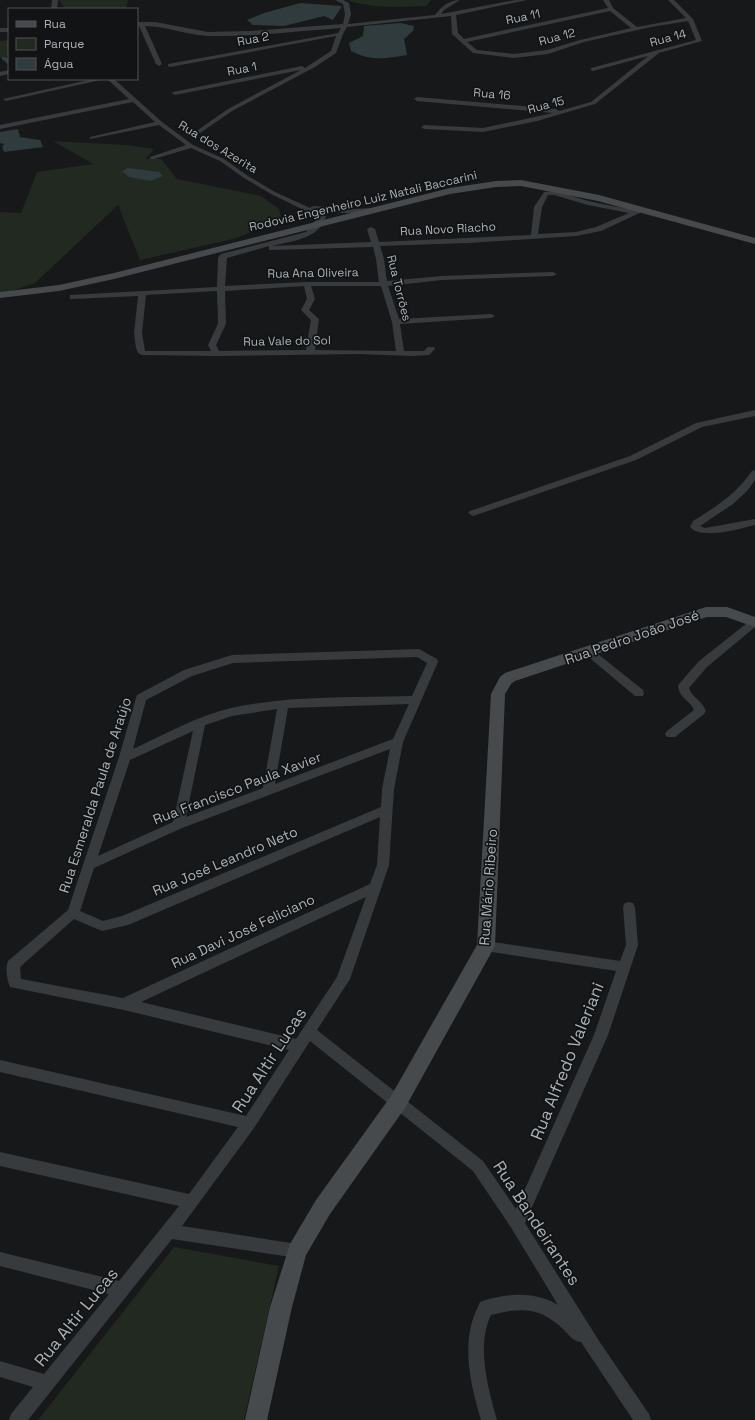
<svg xmlns="http://www.w3.org/2000/svg" width="755" height="1420" viewBox="0 0 755 1420" font-family="'Space Grotesk',sans-serif">
	<rect width="100%" height="100%" fill="#171819"/>
	<path fill="#222921" d="M59,0h69l-2,9h-61z
		M348,0h83l-5,6c-25,1 -54,3 -78,-6z
		M9,40v16l-9,2v-17z
		M53,141l73,4 28,4 -8,10h15l16,20 84,17 18,13 3,12 -49,18 -93,21 -22,-55 -83,78 -24,8 -11,1v-80l21,1 16,-41 56,-8z
		M174,1247l105,19 -35,154h-206z"/>
	<path fill="#303b3e" d="M300,3l42,3 -9,14 -9,-4 -40,10 -31,-1 -6,-5 17,-7z
		M400,23l14,3 -1,5 -9,8 3,16c-22,4 -36,6 -56,-4l-2,-8 14,-7 1,-10z
		M18,129l2,8 20,3 3,7 -39,5 -2,-5 2,-3 -4,-1v-11z
		M128,168l31,4 4,4 -12,5 -22,-4 -7,-6z"/>
	<g fill="none" stroke-linecap="round" stroke-linejoin="round">
		<path fill="#383b3e" fill-rule="evenodd" d="M52,0h6l-1,9h-6z
			M335,0h8l6,3 2,11 -3,10 87,-9c6,-8 14,-15 25,-15l-16,10 -3,4 75,-14h11l-71,15 2,18 6,6 144,-31 -5,-8h6l4,8 24,19 49,-9 -18,-18h6l19,19 9,22 -43,12 -64,51 -58,17 -54,11 -59,-3 -3,-2 3,-2 59,3 70,-15 -136,-12 -3,-2 3,-2 139,12 3,2 32,-9 57,-46 -55,15 -2,-1v-2l105,-28 -8,-19 -37,6 -67,15 -36,12 -34,4 -41,-5 -21,-19 -1,-18 -104,11 -4,7 -7,19 -21,14 -83,44 -32,22 -2,-1v-2l30,-21 73,-39 -126,25 -3,-2 1,-1 129,-26 3,2 26,-17 5,-15 -166,31 -2,-1v-2l170,-31 3,-5c-44,3 -89,9 -133,8 -21,-1 -42,-10 -63,-10l17,38 -3,2 -3,-2 -17,-38h-2v-4h18l53,10 42,-1 93,-7 2,-10 -2,-10zM610,11l21,17 -51,12 -33,10 -33,4 -37,-4 -10,-8z
			M0,28h9v4h-9z
			M2,57h4l3,3v5l-7,-6z
			M9,70v4l-9,2v-4z
			M93,79h12l-99,22 -3,-2z
			M107,79h7l48,43 31,23 31,14 24,17 27,16 35,16 3,-2 41,3 17,-1 4,2c-10,7 -46,1 -59,0l10,6c-6,23 -35,25 -54,30l99,-4 -4,-13 4,-2 4,2 4,13 152,-7 3,-28 10,-15c15,-3 31,6 45,9 16,4 31,6 47,9l6,-2 4,2 -45,21 -25,5 -108,7 -88,3 4,13 3,22 55,-5 111,-4 4,2 -4,2 -111,4 -54,6 11,33 92,-5 4,2 -4,2 -91,6 4,27h20l4,-4h6l1,2 -6,6 -16,1 -54,-2 -143,2 -74,-1 -4,-2 -2,-5 -2,-15 4,-37 -65,3h-3v-4l147,-8 1,-29 3,-4 85,-22 12,-15 -47,-23 -27,-16 -24,-17 -29,-13 -37,11h-4v-2l36,-12 -27,-20 -69,14v-2l65,-15 -22,-20 -133,27v-4l129,-26zM548,195h6l34,10 41,8 -33,14 -20,5 -38,2 4,-27zM269,246v4h3l101,-3 3,12 3,23h-72l-82,4 2,-28zM304,286l3,13 -6,11 10,10 -5,30 -87,1 -3,-6 10,-21 -1,-33zM311,286h70l11,36 4,29 -81,-1 4,-31 -10,-9 6,-11zM217,291l1,33 -10,21 3,6h-66l-3,-18 4,-38z
			M755,410v6l-53,11 -66,33 -160,55 -3,1 -5,-3 2,-2 160,-55 66,-33z
			M755,470v10l-8,11 -14,13 -33,22 5,2 50,-9v6c-15,4 -54,15 -65,2l3,-6c23,-14 43,-27 59,-50z
			M755,619v8l-48,40 -18,21c2,9 13,12 17,23l-2,3 -29,23h-8l-2,-3 2,-3 27,-21c-4,-10 -13,-10 -16,-23l1,-3 20,-23 52,-41z
			M589,648l4,2 50,40 1,3 -1,3h-8l-50,-42 -1,-2 1,-2z
			M419,649l18,10 1,3 -35,80 -9,47 -5,76 -39,114 -33,51 166,131 33,48 78,-174 22,-64 -130,-20 -5,-1 -1,-4 1,-4 5,-1 134,20 6,-16 -3,-38 2,-4 4,-1 4,1 2,4 3,38 -30,90 -83,188 76,121 48,70 2,6h-18l-52,-78c-7,0 -12,-7 -17,-12 -23,-23 -42,-23 -73,-15 -15,31 -3,73 6,105h-16c-9,-30 -18,-67 -9,-98 2,-7 5,-13 8,-20 24,-9 55,-11 78,3l-46,-76 -39,-58 -163,-130 -56,87 -72,98 115,18 5,2 3,5 -3,5 -5,2 -125,-19 -144,181h-19l2,-6 22,-27 -33,-10v-16l44,13 65,-80 -109,-28v-14l119,29 60,-75 -179,-40v-14l189,42 49,-67 -238,-55v-12l246,56 43,-66 -165,-40 -109,-22 -5,-1c-3,-7 -5,-19 -2,-26l60,-51 51,-153 17,-59 1,-3 47,-25 48,-15zM417,657l10,6 -15,33c-60,2 -122,-1 -181,12 -34,8 -67,27 -98,41l13,-49 46,-24 41,-13zM409,704l-16,35 -118,45 13,-76zM277,709l-14,79 -77,29 19,-92 27,-9zM193,731l-20,91 -75,34 32,-96zM390,749l-8,40 -1,18 -259,109 -19,5 -23,-10 14,-43 88,-40zM380,817l-3,48 -7,19 -247,114 -102,-19 -1,-12 54,-48 28,12 26,-6zM366,897l-29,80 -41,62 -155,-37z"/>
		<path fill="#474a4d" fill-rule="evenodd" d="M521,180l78,15 156,43v6l-157,-43 -77,-15 -25,1 -46,7 -336,85 -55,12 -59,7v-6l59,-7 55,-12 336,-85 46,-7z
			M706,607h21l28,10v10l-29,-10h-19l-192,64 -4,3 -6,10 -10,252 -90,162 -75,106 -24,41 -14,52 -25,113h-22l25,-113 20,-63 26,-44 75,-104 86,-151 14,-251 9,-17 5,-4z"/>
	</g>
	<g text-anchor="middle" dominant-baseline="central" stroke-width="3.5" stroke-linejoin="round" paint-order="stroke">
		<g font-size="12" fill="#aab2b8" stroke="#121314">
			<text transform="translate(523 17) rotate(-12)">Rua 11</text>
			<text transform="translate(557 37) rotate(-15)">Rua 12</text>
			<text transform="translate(668 38) rotate(-15)">Rua 14</text>
			<text transform="translate(253 39) rotate(-11)">Rua 2</text>
			<text transform="translate(242 69) rotate(-11)">Rua 1</text>
			<text transform="translate(492 94) rotate(5)">Rua 16</text>
			<text transform="translate(546 105) rotate(-15)">Rua 15</text>
			<text transform="translate(218 147) rotate(31)">Rua dos Azerita</text>
			<text transform="translate(363 201) rotate(-13)">Rodovia Engenheiro Luiz Natali Baccarini</text>
			<text transform="translate(448 229) rotate(-3)">Rua Novo Riacho</text>
			<text transform="translate(313 273) rotate(-1)">Rua Ana Oliveira</text>
			<text transform="translate(399 288) rotate(76)">Rua Torrões</text>
			<text transform="translate(287 341) rotate(-1)">Rua Vale do Sol</text>
		</g>
		<g font-size="14" fill="#aab2b8" stroke="#121314">
			<text transform="translate(632 637) rotate(-19)">Rua Pedro João José</text>
			<text transform="translate(237 788) rotate(-21)">Rua Francisco Paula Xavier</text>
			<text transform="translate(95 795) rotate(-72)">Rua Esmeralda Paula de Araújo</text>
			<text transform="translate(225 861) rotate(-23)">Rua José Leandro Neto</text>
			<text transform="translate(488 887) rotate(-86)">Rua Mário Ribeiro</text>
			<text transform="translate(243 931) rotate(-25)">Rua Davi José Feliciano</text>
		</g>
		<g font-size="17" fill="#aab2b8" stroke="#121314">
			<text transform="translate(269 1060) rotate(-57)">Rua Altir Lucas</text>
			<text transform="translate(567 1061) rotate(-68)">Rua Alfredo Valeriani</text>
			<text transform="translate(537 1223) rotate(57)">Rua Bandeirantes</text>
			<text transform="translate(76 1317) rotate(-51)">Rua Altir Lucas</text>
		</g>
	</g>
	<rect x="8" y="8" width="130" height="72" fill="#121314" stroke="#4f5356"/>
	<rect x="16" y="21" width="20" height="6" fill="#474a4d" stroke="#4f5356"/>
	<text x="44" y="28" font-size="12" fill="#aab2b8">Rua</text>
	<rect x="16" y="38" width="20" height="12" fill="#222921" stroke="#4f5356"/>
	<text x="44" y="48" font-size="12" fill="#aab2b8">Parque</text>
	<rect x="16" y="58" width="20" height="12" fill="#303b3e" stroke="#4f5356"/>
	<text x="44" y="68" font-size="12" fill="#aab2b8">Água</text>
</svg>
